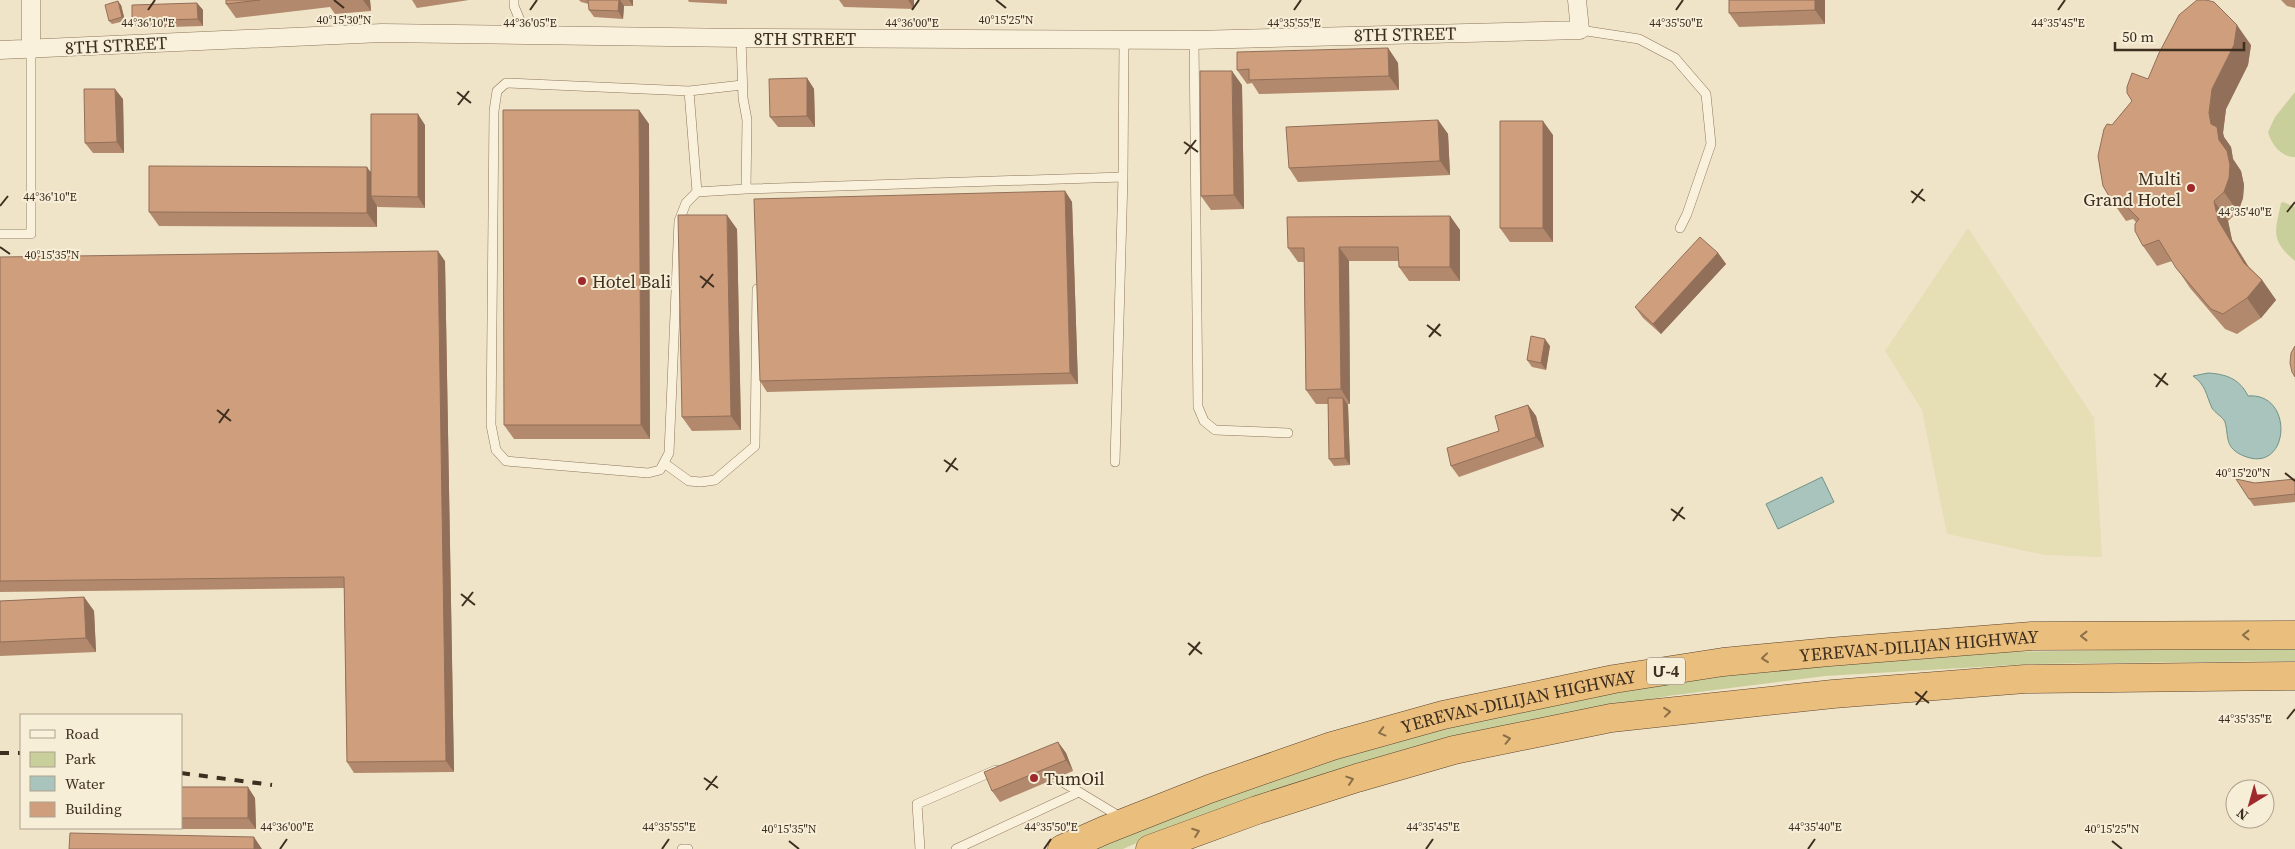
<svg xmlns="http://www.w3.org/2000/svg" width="2295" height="849" viewBox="0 0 2295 849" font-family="'Source Serif 4','Noto Sans Armenian',serif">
	<rect width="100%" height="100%" fill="#f0e4c8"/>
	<path fill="#e6deb5" d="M1968,228l126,190 8,139 -57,-2 -98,-21 -25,-124 -37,-59z"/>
	<path fill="#c9cf9b" d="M2295,92v65c-13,1 -24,-13 -27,-25l7,-15z
		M2283,202l12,5v54c-25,-21 -20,-29 -14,-58z
		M2295,647v14l-264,3 -206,12 -157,20 -189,37 -322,101 -34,15h-32l107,-43 130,-44 152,-43 169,-33 117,-17 232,-17z"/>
	<path fill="#a9c4bc" stroke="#6f938a" d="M2208,373c18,1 32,6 40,23 47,-4 42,79 -4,60 -20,-8 -15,-20 -19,-34 -2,-5 -10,-9 -13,-14 -6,-13 -6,-23 -19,-32z
		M1822,477l12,25 -56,27 -12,-25z"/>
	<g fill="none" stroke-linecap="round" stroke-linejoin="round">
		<g stroke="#8d765c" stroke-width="10">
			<path id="service" d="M514,0v6l12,29
				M1580,30l59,9 36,19 31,36 5,50 -24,70 -7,14
				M741,38l2,60 4,22 -1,69 377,-12 -8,285
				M1194,40l4,367 6,14 11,9 73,3
				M742,85l-53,6 -183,-8 -9,8 -3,20 -3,314 5,25 10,11 142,12 12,-3 9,-17 10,-232 7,-18 11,-11 49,-3
				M689,91l8,101
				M1123,177l1,-138
				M0,234h31v-185
				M664,463l25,18 12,1 14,-2 40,-34 2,-157
				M1046,772l76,46
				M682,849h6
				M920,849l-3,-45 79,-34
				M956,849l123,-57"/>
		</g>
		<g stroke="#8d765c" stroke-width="19">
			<path id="minor" d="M31,0v49
				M0,50l382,-17 359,5 453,2 386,-10 -3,-30"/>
		</g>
		<g stroke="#5b4430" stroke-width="29">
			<g id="trunk">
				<path id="s1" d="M1062,849l43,-19 104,-41 123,-43 111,-31 171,-36 109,-17 106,-10 203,-16 263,-1"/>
				<path d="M1150,849l107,-39 100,-32 97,-28 157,-32 222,-24 192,-15 270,-3"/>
			</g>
		</g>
		<use href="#service" stroke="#faf1dc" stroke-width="9"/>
		<use href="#minor" stroke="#faf1dc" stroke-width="18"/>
		<use href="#trunk" stroke="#eabe7c" stroke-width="28"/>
		<path stroke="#3d2e20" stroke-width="4" stroke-dasharray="9 9" stroke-linecap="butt" d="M0,753h21
			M181,773l91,12"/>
	</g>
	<path fill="#b2896c" d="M226,0h144l1,11 -36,3 -5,-7 -94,11 -10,-14z
		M412,0h57l-52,8z
		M579,0h54v6h-9l-1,13 -29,-2 -5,-7v-6l-8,-2z
		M688,0h39v4l-38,-2z
		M839,0h75v9l-70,-2z
		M1729,0h96v24l-86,3 -10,-14z
		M2281,0h14v8l-8,-2z
		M197,3l6,7v16l-66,2 -5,-7z
		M121,5l4,16 -13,3 -3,-3z
		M2251,45l-3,20 -22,44 -3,24 1,4 7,10 2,12 8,12 3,14 -1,13 -5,14 -10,9 4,19 17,27 13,13 14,20 -15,18 -24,16 -12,-5 -35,-41 -18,-27 -15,5 -14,-20 -7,-24 -3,-3 -7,2 -14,-20v-76l20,-24 16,-22z
		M1388,48l10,15 1,27 -140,4 -7,-11 -5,1 -10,-14z
		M807,78l7,11 1,38h-37l-8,-10z
		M1242,85l2,124 -33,1 -10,-14z
		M123,99l1,54h-31l-8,-10z
		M639,110l10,14 1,315h-136l-10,-14z
		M1438,120l10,14 2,41 -152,7 -9,-14z
		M425,125v83l-47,-1 -1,-1v21l-218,-1 -10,-14 222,-41z
		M1553,135v107h-43l-10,-14z
		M1065,191l7,11 6,182 -311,8 -7,-11z
		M1450,216l10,14v51h-51l-10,-14v-6h-50l1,143h-3l1,1 2,60 -16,1 -5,-7 -1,-55h-12l-10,-14 -2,-128h-6l-10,-14z
		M737,229l4,201 -49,1 -10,-14z
		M1718,253l8,11 -65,70 -18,-16 -8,-11z
		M0,257l445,4 9,511 -100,1 -7,-11 -3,-174 -344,4z
		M1550,346l-4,24 -14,-3 -5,-7z
		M1528,405l8,11 8,31 -85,30 -8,-11 48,-35z
		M2295,479v23l-41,4 -5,-7 6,-16z
		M84,597l10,14 2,41 -96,4v-55z
		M1058,742l8,11 7,18 -73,31 -8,-11z
		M181,787l74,11 1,31h-92v-1h17z"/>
	<path fill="#916f58" d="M363,0h7l1,11z
		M619,0h1l4,6 -1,13 -5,-8z
		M629,0h4v6z
		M908,0h6v9z
		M1815,0h10v24l-10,-14z
		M118,1l3,4 4,16 -3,-4z
		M197,3l6,7v16l-5,-7z
		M2237,25l14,20 -3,20 -22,44 -3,24 1,4 7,10 2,12 8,12 3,14 -1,13 -5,14 -14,-20 -15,-79 3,-24z
		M1388,48l10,15 1,27 -10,-14z
		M1232,71l10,14 2,124 -10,-14z
		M807,78l7,11 1,38 -8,-11z
		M115,89l8,10 1,54 -7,-11z
		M639,110l10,14 1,315 -9,-14z
		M418,114l7,11v83l-7,-11z
		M1438,120l10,14 2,41 -10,-14z
		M1543,121l10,14v107l-10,-14z
		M367,167l10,14 -6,15 6,10v21l-10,-14z
		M1065,191l7,11 6,182 -8,-11z
		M2214,201l14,20 4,19 26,43 -14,-20 -26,-43z
		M727,215l10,14 4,201 -10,-14z
		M1450,216l10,14v51l-10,-14z
		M1339,247l10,14 1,143 -9,-15z
		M438,251l7,10 9,511 -8,-11z
		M1718,253l8,11 -65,70 -8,-10z
		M2262,280l14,20 -15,18 -14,-20z
		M1545,339l5,7 -4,24 -5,-7z
		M1343,398l5,7 2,60 -5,-7z
		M1528,405l8,11 8,31 -8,-10z
		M84,597l10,14 2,41 -10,-14z
		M1058,742l8,11 7,18 -7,-11z
		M248,787l7,11 1,31 -8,-11z
		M254,837l8,12h-8z"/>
	<path fill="#cf9f7d" stroke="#916f58" d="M226,0h34l-34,4z
		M588,0h31l-1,11 -29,-1z
		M1729,0h86v10l-86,3z
		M2197,0h9l8,2 23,23 -3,20 -22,44 -3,24 2,11 6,3 2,13 8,11 3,14 -1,13 -5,14 -10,9 4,19 26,43 18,17 -15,18 -24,16 -12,-5 -35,-41 -17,-28 -16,6 -8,-15v-7l4,-5 -20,-20 -7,2 -9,-15 -5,-30 6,-27 3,-5 5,1 20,-24 -5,-8v-6l5,-14 16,6 11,-26 20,-38z
		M118,1l4,16 -13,4 -4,-16z
		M197,3l1,16 -66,2v-16z
		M1388,48l1,28 -140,4v-11l-12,1v-18z
		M1200,71h32l2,124 -33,1z
		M807,78v38l-37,1 -1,-38z
		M84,89h31l2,53 -32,1z
		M503,110h136l2,315h-137z
		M371,114h47v83l-47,-1z
		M1438,120l2,41 -151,7 -3,-41z
		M1500,121h43v107h-43z
		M149,166l218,1v46l-218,-1z
		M1065,191l5,182 -310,8 -6,-182z
		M678,215h49l4,201 -49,1z
		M1450,216v51h-51l-1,-20h-59l2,142 -35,1 -2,-142h-16l-1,-31z
		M1700,237l18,16 -65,71 -18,-17z
		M438,251l8,510 -99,1 -3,-185 -344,4v-324z
		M1531,336l14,3 -4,24 -14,-3z
		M2295,346v31l-3,-5 -2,-9 1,-10z
		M1328,398h15l2,60 -16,1z
		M1528,405l8,32 -85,29 -4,-18 52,-17 -4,-15z
		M2236,479l19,4 40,-4v15l-46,5z
		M84,597l2,41 -86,4v-41z
		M1058,742l8,18 -74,31 -8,-19z
		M181,787h67v31h-67z
		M70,833l184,4v12h-185z"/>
	<defs><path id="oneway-chevron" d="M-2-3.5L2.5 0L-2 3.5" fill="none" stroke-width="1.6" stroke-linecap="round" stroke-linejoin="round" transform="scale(1.25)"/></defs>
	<g stroke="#8b6f49">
		<use href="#oneway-chevron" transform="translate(2246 635) rotate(180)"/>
		<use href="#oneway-chevron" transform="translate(2084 636) rotate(180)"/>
		<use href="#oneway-chevron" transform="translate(1765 658) rotate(174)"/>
		<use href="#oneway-chevron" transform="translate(1667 712) rotate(-6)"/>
		<use href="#oneway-chevron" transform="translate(1382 732) rotate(165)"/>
		<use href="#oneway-chevron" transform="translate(1507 739) rotate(-12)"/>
		<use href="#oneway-chevron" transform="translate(1350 780) rotate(-18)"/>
		<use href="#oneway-chevron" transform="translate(1196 832) rotate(-20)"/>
	</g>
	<path fill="none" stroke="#3d2e20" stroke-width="2" d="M334,0l10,8M996,0l10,8M148,10l7,-10M530,10l7,-10M912,10l7,-10M1294,10l7,-10M1676,10l7,-10M2058,10l7,-10M457,92l14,11M458,105l11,-14M1184,142l14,10M1185,154l11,-14M1911,191l14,10M1912,203l11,-14M0,206l8,-10M2287,212l8,-10M0,247l10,7M700,276l14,11M702,288l11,-14M1427,325l14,11M1429,337l11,-13M2154,374l14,11M2156,387l10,-14M217,410l14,11M219,423l10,-14M944,460l14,10M946,472l10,-14M2285,473l10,8M1671,509l14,10M1673,521l10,-14M461,594l14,11M462,606l11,-14M1188,643l14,11M1189,655l11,-13M1915,692l14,11M1916,705l11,-14M2287,719l8,-10M704,778l14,10M706,790l11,-14M789,841l10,8M2112,841l10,8M280,849l7,-10M662,849l7,-10M1044,849l7,-10M1426,849l7,-10M1808,849l7,-10"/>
	<g fill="#9e2a2b" stroke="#f7eed8" stroke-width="2">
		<circle cx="2191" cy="188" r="5"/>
		<circle cx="582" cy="281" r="5"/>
		<circle cx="1034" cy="778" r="5"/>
	</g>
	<g text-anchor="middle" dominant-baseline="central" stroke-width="4" stroke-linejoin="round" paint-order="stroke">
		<rect fill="#f7eed8" stroke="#756857" stroke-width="1" x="1647" y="657.5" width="38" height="27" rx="4"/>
		<g font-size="16" font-weight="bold" fill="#3d2e20">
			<text x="1666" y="671">Մ-4</text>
		</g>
		<g font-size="18" fill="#3d2e20" stroke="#f7eed8">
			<text transform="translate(1405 34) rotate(-1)">8TH STREET</text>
			<text x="805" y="38">8TH STREET</text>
			<text transform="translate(116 45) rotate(-3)">8TH STREET</text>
			<text stroke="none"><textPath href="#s1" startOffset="886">YEREVAN-DILIJAN HIGHWAY</textPath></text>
			<text stroke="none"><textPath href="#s1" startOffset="481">YEREVAN-DILIJAN HIGHWAY</textPath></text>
		</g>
		<g font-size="18" fill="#3d2e20" stroke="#f7eed8" text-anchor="start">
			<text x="2181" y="178" text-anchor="end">Multi<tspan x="2181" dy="21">Grand Hotel</tspan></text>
			<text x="592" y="281">Hotel Bali</text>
			<text x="1044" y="778">TumOil</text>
		</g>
	</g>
	<g font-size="12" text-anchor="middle" fill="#3d2e20" stroke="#f7eed8" stroke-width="4" stroke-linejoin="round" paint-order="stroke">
		<text x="344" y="24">40°15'30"N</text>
		<text x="1006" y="24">40°15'25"N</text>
		<text x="148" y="27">44°36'10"E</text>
		<text x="530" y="27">44°36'05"E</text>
		<text x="912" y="27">44°36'00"E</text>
		<text x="1294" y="27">44°35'55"E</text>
		<text x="1676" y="27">44°35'50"E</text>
		<text x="2058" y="27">44°35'45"E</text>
		<text x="50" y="201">44°36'10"E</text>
		<text x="2245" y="216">44°35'40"E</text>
		<text x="52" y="259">40°15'35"N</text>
		<text x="2243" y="477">40°15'20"N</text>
		<text x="2245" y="723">44°35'35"E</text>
		<text x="287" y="831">44°36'00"E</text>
		<text x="669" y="831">44°35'55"E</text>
		<text x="1051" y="831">44°35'50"E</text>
		<text x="1433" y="831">44°35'45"E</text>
		<text x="1815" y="831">44°35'40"E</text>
		<text x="789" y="833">40°15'35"N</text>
		<text x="2112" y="833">40°15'25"N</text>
	</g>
	<rect x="20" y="714" width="162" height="115" fill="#f7eed8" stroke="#ada18e"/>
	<rect x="30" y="730" width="25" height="8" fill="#faf1dc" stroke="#ada18e"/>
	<text x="65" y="739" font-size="15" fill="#3d2e20">Road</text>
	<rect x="30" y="752" width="25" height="15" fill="#c9cf9b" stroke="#ada18e"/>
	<text x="65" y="764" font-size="15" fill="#3d2e20">Park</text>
	<rect x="30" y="776" width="25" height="15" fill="#a9c4bc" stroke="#ada18e"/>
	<text x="65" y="789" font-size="15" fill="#3d2e20">Water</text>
	<rect x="30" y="802" width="25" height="15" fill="#cf9f7d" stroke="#ada18e"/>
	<text x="65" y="814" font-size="15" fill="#3d2e20">Building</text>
	<g transform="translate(2250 804) rotate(217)"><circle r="24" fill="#f7eed8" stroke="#ada18e"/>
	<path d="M0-4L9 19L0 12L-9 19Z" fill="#9e2a2b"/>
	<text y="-8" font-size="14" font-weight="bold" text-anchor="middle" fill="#3d2e20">N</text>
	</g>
	<path d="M2115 42v8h129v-8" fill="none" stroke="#3d2e20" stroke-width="2.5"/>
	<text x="2122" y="42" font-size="15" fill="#3d2e20" stroke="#f7eed8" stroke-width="4" paint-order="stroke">50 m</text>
</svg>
